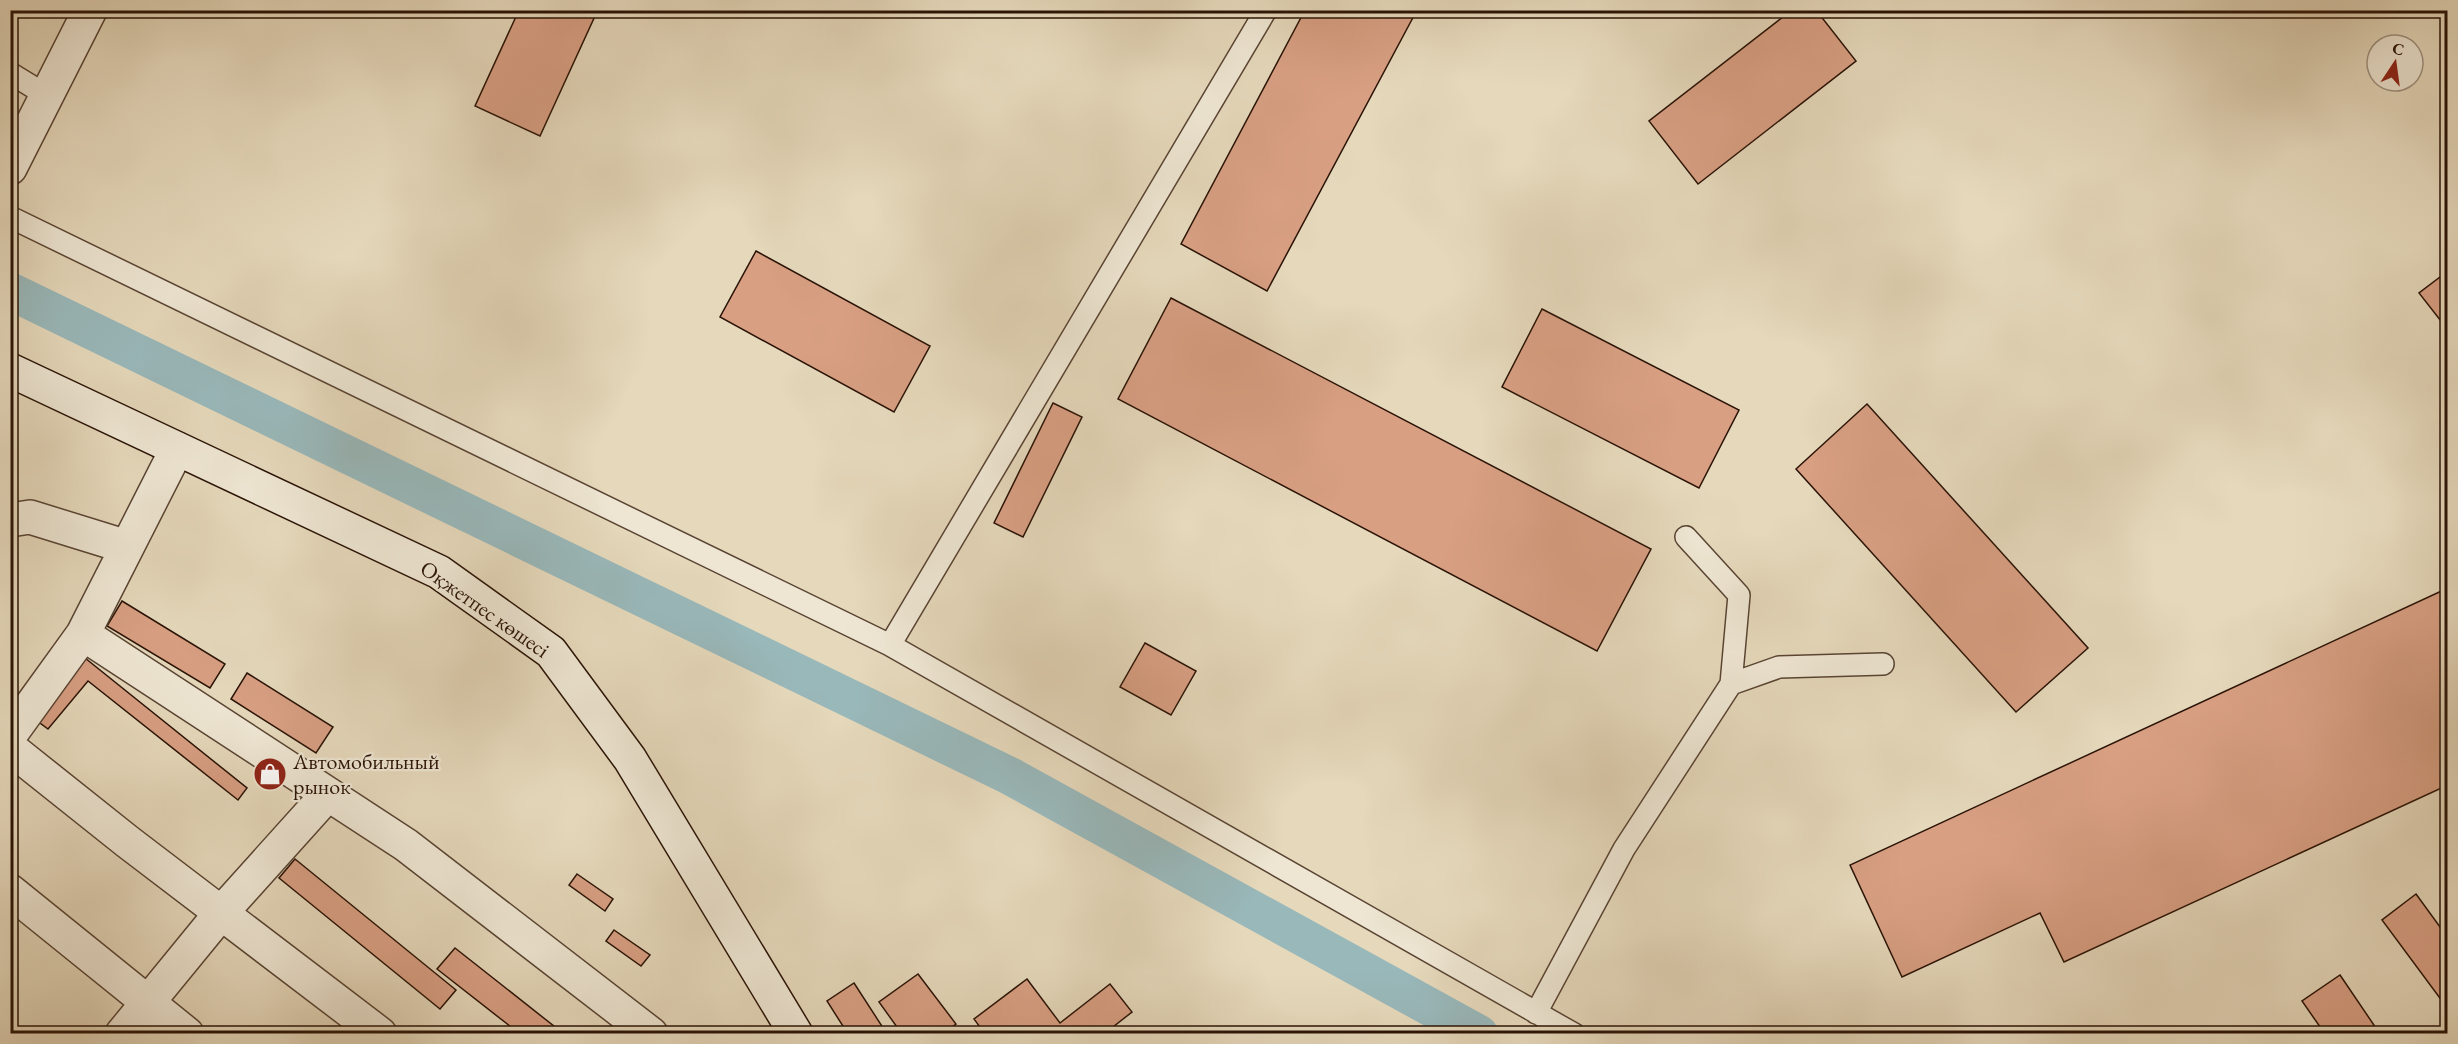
<svg xmlns="http://www.w3.org/2000/svg" width="2458" height="1044" viewBox="0 0 2458 1044" font-family="'EB Garamond',serif">
	<rect width="100%" height="100%" fill="#e5d8bb"/>
	<filter id="stains"><feTurbulence type="fractalNoise" baseFrequency=".00333" numOctaves="4"/><feColorMatrix values="0 0 0 0 .2 0 0 0 0 .09 0 0 0 0 .02 0 0 0 .5 -.17"/></filter>
	<radialGradient id="worn" r=".72"><stop offset=".6" stop-color="#630" stop-opacity="0"/><stop offset="1" stop-color="#630" stop-opacity=".3"/></radialGradient>
	<g fill="none" stroke-linecap="round" stroke-linejoin="round">
		<path stroke="#99b8ba" stroke-width="38" d="M10,291l1000,485 469,258"/>
	</g>
	<path fill="#d89f83" stroke="#2a1306" stroke-width="1.5" d="M519,10h65l11,6 -55,120 -65,-30z
		M1305,10h112l-150,281 -86,-47z
		M1792,10h24l40,51 -158,123 -49,-63z
		M756,251l174,95 -36,66 -174,-95z
		M2448,271v59l-29,-37z
		M1171,298l480,251 -54,102 -479,-252z
		M1542,309l197,101 -40,78 -197,-101z
		M1053,403l29,14 -59,120 -29,-14z
		M1867,404l221,244 -72,64 -220,-243z
		M2448,588v197l-384,177 -24,-49 -138,64 -52,-112z
		M122,601l103,63 -15,24 -103,-62z
		M1145,643l51,28 -25,44 -51,-28z
		M85,658l162,130 -9,12 -150,-119 -40,48 -12,-9z
		M247,673l86,54 -17,26 -85,-54z
		M295,859l161,131 -16,19 -161,-131z
		M577,874l36,25 -8,12 -36,-26z
		M2416,894l24,33 8,-6v88l-66,-89z
		M614,930l36,25 -9,11 -35,-25z
		M455,948l109,86h-44l-83,-65z
		M918,974l38,50 -13,10h-41l-23,-32z
		M2340,975l40,59h-55l-23,-33z
		M1027,979l33,44 50,-39 22,28 -28,22h-119l-11,-15z
		M854,983l33,51h-39l-21,-33z"/>
	<g fill="none" stroke-linecap="round" stroke-linejoin="round">
		<g stroke="#594433" stroke-width="24">
			<path id="lane" d="M10,73l36,22
				M10,217l880,428 684,389
				M1686,537l53,58 -8,89
				M890,645l376,-635
				M1536,1013l88,-164 107,-165 48,-17 104,-3"/>
		</g>
		<g stroke="#594433" stroke-width="36">
			<path id="street" d="M10,168l80,-158
				M10,520l20,-3 97,30
				M83,634l94,-185
				M10,735l73,-101 323,211 245,189
				M10,748l118,94 252,192
				M10,891l177,143
				M122,1034l99,-121 107,-119"/>
		</g>
		<g stroke="#2a1306" stroke-width="36">
			<path id="secondary" d="M10,370l429,202 112,80 79,107 166,275"/>
		</g>
		<use href="#lane" stroke="#eee6d3" stroke-width="21"/>
		<use href="#street" stroke="#eee6d3" stroke-width="33"/>
		<use href="#secondary" stroke="#eee6d3" stroke-width="33"/>
	</g>
	<defs>
		<g id="shop-disc" transform="scale(1.725)"><circle r="9.5" fill="#8f2418" stroke="#eee6d3"/><path d="M-5-2.5h2.3a2.7 3.5 0 0 1 5.4 0H5L5.5 6h-11ZM-1.5-2.5h3a1.5 2.3 0 0 0-3 0Z" fill="#fff"/></g>
	</defs>
	<g fill-rule="evenodd">
		<use href="#shop-disc" x="270" y="774"/>
	</g>
	<g text-anchor="middle" dominant-baseline="central" stroke-width="4.5" stroke-linejoin="round" paint-order="stroke">
		<g font-size="22" fill="#2a1306" stroke="#eee6d3">
			<text transform="translate(485 609) rotate(35)">Оқжетпес көшесі</text>
		</g>
		<g font-size="22" fill="#2a1306" stroke="#eee6d3" text-anchor="start">
			<text x="293" y="761">Автомобильный<tspan x="293" dy="25">рынок</tspan></text>
		</g>
	</g>
	<rect width="2458" height="1044" fill="none" stroke="#e5d8bb" stroke-width="36"/>
	<rect x="12" y="12" width="2434" height="1020" fill="none" stroke="#2a1306" stroke-width="3"/>
	<rect x="18" y="18" width="2422" height="1008" fill="none" stroke="#2a1306" stroke-width="1.5"/>
	<g transform="translate(2395 63) rotate(13)"><circle r="28" fill="#eee6d3" stroke="#a09281" stroke-width="1.5"/>
	<path d="M0-4.5L10 22L0 15L-10 22Z" fill="#8f2418"/>
	<text y="-9" font-size="16" font-weight="bold" text-anchor="middle" fill="#2a1306">С</text>
	</g>
	<rect width="100%" height="100%" filter="url(#stains)"/>
	<rect width="100%" height="100%" fill="url(#worn)"/>
</svg>
